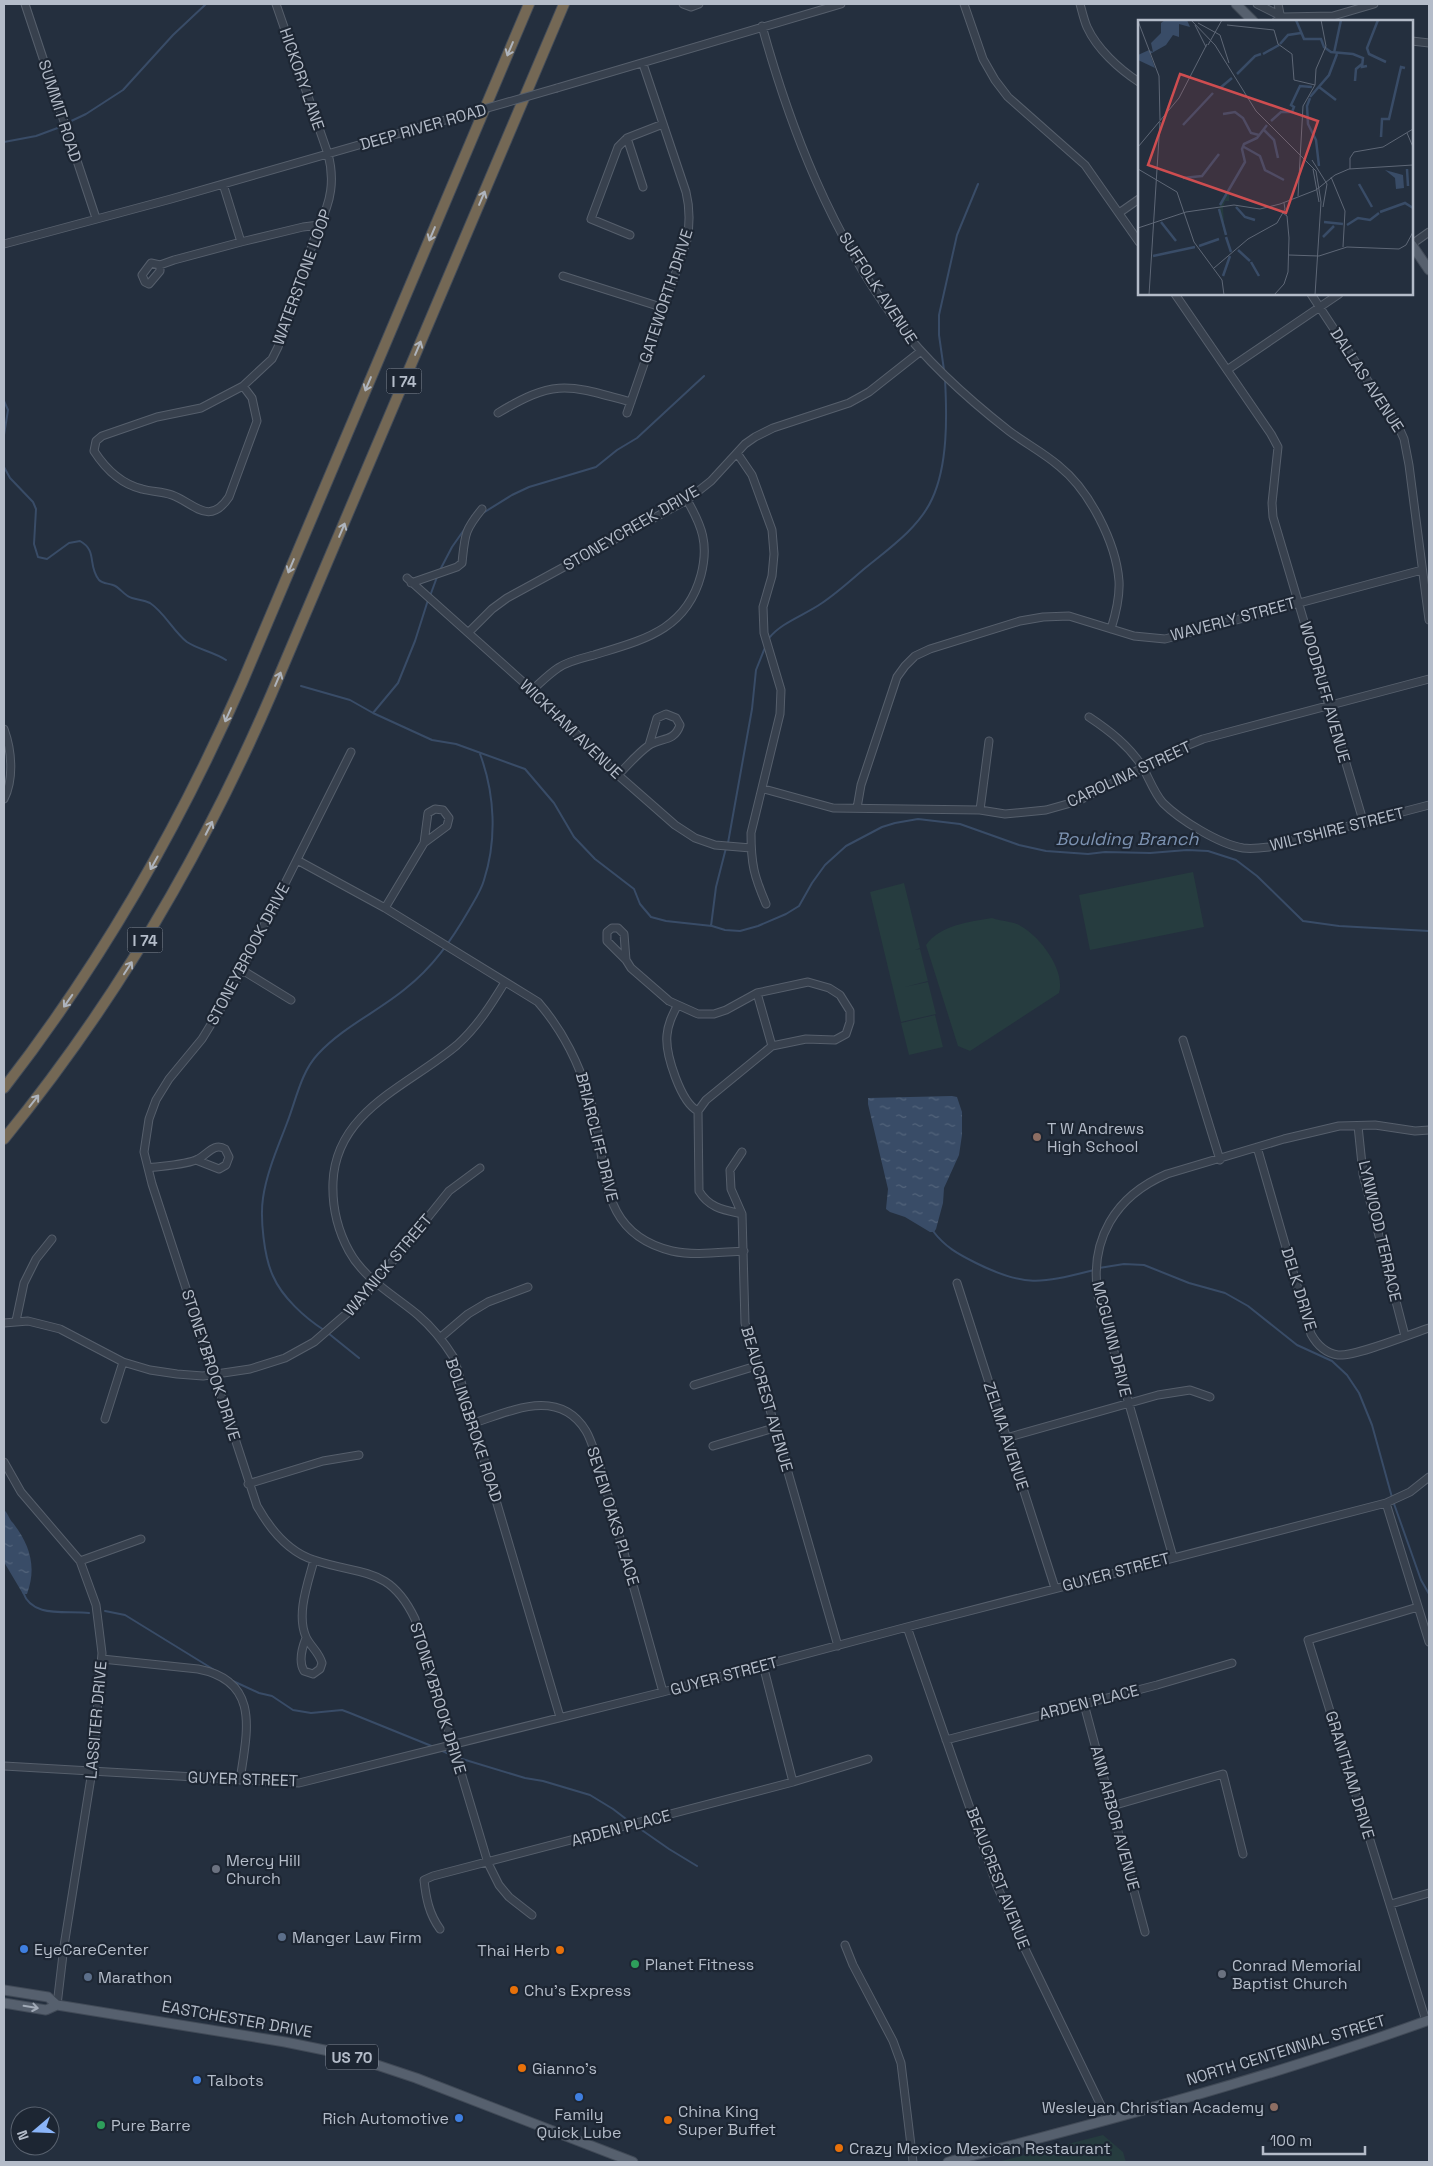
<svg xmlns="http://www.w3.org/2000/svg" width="1433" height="2166" viewBox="0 0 1433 2166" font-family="'Space Grotesk',sans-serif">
	<defs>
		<pattern id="water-ripples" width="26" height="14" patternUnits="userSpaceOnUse" patternTransform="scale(1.25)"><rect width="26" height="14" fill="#394c67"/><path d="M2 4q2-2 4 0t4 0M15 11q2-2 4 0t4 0" fill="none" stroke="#53647b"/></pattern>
	</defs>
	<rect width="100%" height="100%" fill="#242f3e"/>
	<path fill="#263c3f" d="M1193,872l11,55 -114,23 -11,-55z
		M904,883l16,65 -5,2 5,-1 8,32 -23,6 23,-5 8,32 -35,8 -31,-130z
		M992,918c8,3 19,3 27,7 20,10 47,45 40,68l-89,58 -12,-5 -32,-101c14,-20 43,-23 66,-27z
		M935,1015l8,32 -34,8 -8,-32z
		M1103,2135l20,17 3,10h-129z"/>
	<path fill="url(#water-ripples)" d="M952,1096l5,1 5,15v23l-3,20 -15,33 -1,15 -7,26 -2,3h-4l-25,-15 -15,-5 -4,-3 2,-20 -20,-85v-6z
		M4,1510c4,3 5,9 9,13 17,22 24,44 14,71h-4l-19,-32z"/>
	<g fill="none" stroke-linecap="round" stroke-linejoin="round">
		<path stroke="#394c67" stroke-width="2" d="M67,123l19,-9 37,-24 50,-55 33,-31
			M4,142l32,-6 27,-10
			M944,370l-5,-35v-20l18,-80 21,-51
			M4,401l4,9 -4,25
			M4,467l6,11 23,24 3,7 -2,35 4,13 9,2 22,-16 11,-2c18,10 7,24 19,39 4,4 9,3 14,5 7,2 11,11 19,13 6,2 12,2 18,5 14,9 24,29 37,39 10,7 27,10 39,18
			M483,513l29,-18 17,-8 67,-20 21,-17 20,-12 67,-62
			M440,570l12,-23 14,-20
			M430,596l7,-19
			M769,638c13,-16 36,-23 53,-35 15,-10 28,-22 42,-34 23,-19 55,-41 68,-70 16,-34 15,-83 13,-120
			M301,686l49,14 23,13 59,27 24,4 69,25 29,34 20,34 21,22 39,30 6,15 11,13 15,4 46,5 13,4 15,1 18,-5 28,-12 13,-8 13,-23 13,-18 21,-19 36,-19 13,-4 23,-4 42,5 59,21 27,6 42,3 17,-2 45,1 37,-3 21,1 28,9 21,16 46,45 36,5 90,5
			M373,713l25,-30 17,-42 13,-41
			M728,843l24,-134 4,-39 10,-25
			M711,926l5,-39 10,-39
			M933,1231c12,16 25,23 43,32 50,25 66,20 118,7
			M1099,1268l25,-4 20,1 45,18 36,10 23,13 49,39 35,16 15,14 12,18 13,32 21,76 28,79 8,14
			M324,1330c-19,-12 -42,-33 -51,-54 -9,-19 -13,-58 -10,-78 4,-27 15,-51 24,-75 9,-23 14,-51 31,-69 25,-27 59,-42 87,-65 28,-22 46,-48 64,-79 5,-9 12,-19 15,-30 13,-40 11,-86 -4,-126
			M328,1333l31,25
			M23,1592c9,27 44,18 66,21
			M105,1611l20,4 91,56
			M233,1681l26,12 13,3 21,14 18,3 31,-3 8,3 84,34
			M440,1750l14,6
			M459,1758l66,20 18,3 47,14 23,14 17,13
			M636,1826l33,23 28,17"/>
		<g stroke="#565f6c" stroke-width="9">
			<path id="minor" d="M25,4l71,214
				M683,4l8,3 8,-3
				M964,4l19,55 12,21 13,17 77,68 54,77
				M1080,4c2,7 4,16 7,23 10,22 32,42 52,55
				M1257,4l26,13
				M1278,4l2,10
				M1276,21l7,-4 50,-1 41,-12
				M762,26c29,105 69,206 134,295 31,41 72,78 113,110 16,12 35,22 50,35 30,24 57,76 60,115 1,17 -3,32 -8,48
				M1412,41l17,2
				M557,88l284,-84
				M627,138l16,49
				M223,184l18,58
				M1119,213l20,-14
				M630,235l-39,-16 27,-72 9,-9 36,-14
				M4,244l167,-45 285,-82
				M1412,244l17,-12
				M160,265v6l-11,13 -4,-2 -3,-7 9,-12 9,2 14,-5 67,-18 62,-15 16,-2
				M563,276l101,32
				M1175,294l96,140 7,13 -6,56 1,14 91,307
				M1311,294l89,136 4,9 5,26 20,155
				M1227,370l112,-76
				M243,386l9,12 5,23 -28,76c-20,30 -35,6 -57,-2 -10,-4 -20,-3 -30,-6 -21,-5 -37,-21 -48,-38l2,-10 6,-5 55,-19 44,-9z
				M243,386l29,-27 6,-12 41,-122c12,-23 16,-45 9,-71l-52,-150
				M498,413c58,-35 70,-28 133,-11
				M627,413l60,-173c3,-17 3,-32 -1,-48l-43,-128
				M737,453l15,22 20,55 2,24 -2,22 -9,31 1,26 17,57 -1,24 -29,119c0,31 3,43 15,71
				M407,578l125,112 86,85 57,50 20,13 20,7 36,3
				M411,583l46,-16 5,-4c3,-28 2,-32 20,-54
				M469,632l23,-23 15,-11 180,-98 24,-19 34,-37 10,-7 18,-9 76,-25 20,-11 52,-41
				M532,690c8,-7 17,-16 26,-22 10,-7 25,-10 36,-13 48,-15 92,-24 107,-80 8,-31 1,-49 -14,-75
				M1089,717c21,14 39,28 53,49 7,12 12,27 21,37 17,17 56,41 80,45 8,1 18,0 26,-1l160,-42
				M4,729c8,22 10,50 0,70
				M351,752l-122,243 -27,44 -33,40 -13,21 -7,19 -5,33 8,32 105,322c13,23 31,46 57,54 48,16 76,6 101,59l73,244 11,22 10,12 23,18
				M618,775c10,-10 19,-21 30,-29 12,-9 26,-3 32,-21l-4,-7 -10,-4 -9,4 -8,27
				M764,789l69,19 147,2 25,4 41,-4 32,-9 103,-53 22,-9 226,-60
				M857,808l4,-23 36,-108 8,-11 10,-10 15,-7 90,-28 23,-4 26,-1 65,20 31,3 257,-69
				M980,810l9,-69
				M297,860l88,48 153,94c26,30 41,62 53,100 18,59 2,130 81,149 23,5 49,1 72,0
				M385,908l39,-65 23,-17 2,-8 -6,-8 -8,-1 -7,4 -4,30
				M626,960l-19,-19v-9l5,-4h6l6,6 2,26 5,8 38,33 29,13h16l12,-4 31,-17 51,-11 21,6 11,7 10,16v11l-4,12 -11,6 -29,-1 -34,7 -66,54 -8,11 1,80c10,17 25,19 43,23
				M242,970l49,30
				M505,982c-14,23 -28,45 -48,63 -47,40 -121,65 -124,137 -1,25 4,47 16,69 15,28 45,44 69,64 15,13 26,27 36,43l106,359
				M757,993l15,53
				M677,1006c-5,10 -9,18 -10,29 -2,19 14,68 31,76
				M1183,1040l37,120
				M1358,1126l5,48 42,162
				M1257,1147l54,187c6,11 14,19 27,21 16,2 73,-21 91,-27
				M742,1152l-12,18 1,19 11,25 3,109 93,323
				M148,1168c13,-2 39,-3 50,-9 9,-4 16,-17 27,-10l4,8 -3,8 -7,4 -23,-9
				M957,1283l98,305
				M16,1321l8,-38 12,-24 16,-20
				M4,1323l24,-2 32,8 63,33 27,8 27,4 26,2 47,-7 35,-11 29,-16 46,-40 89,-111 31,-23
				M441,1337l27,-23 20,-12 40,-15
				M694,1385l62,-19
				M105,1419l18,-57
				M474,1423c37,-12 85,-36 112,8 6,10 9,24 14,36l63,225
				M1006,1438l152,-43 32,-5 20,7
				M713,1446l61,-18
				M4,1462l17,30 59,69 16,44 6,48 -10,118 -28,175 -7,59
				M248,1484l75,-23 36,-6
				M1386,1503l43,139
				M1173,1557l-75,-261c-9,-56 17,-100 69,-122l117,-35 55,-13 36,-1 40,6 14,-1
				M80,1561l61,-22
				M1418,1607l-110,33 118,381
				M907,1627l90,259 28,63 83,171
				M306,1638c-4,10 -8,23 -2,33l9,3 7,-5 2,-6c-3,-11 -12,-17 -16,-26 -10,-23 2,-54 8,-77
				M102,1659l96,10c63,12 49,63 42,111
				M763,1665l30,117
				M1084,1704l61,228
				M946,1740l211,-55 75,-22
				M4,1766l295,17 364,-91 244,-65 479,-124 24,-11 19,-15
				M1112,1806l111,-32 20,80
				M1391,1904l38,-11
				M440,1929c-11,-15 -14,-31 -16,-49l9,-4 360,-94 75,-23
				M845,1945l8,20 40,76 8,22 12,99"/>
		</g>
		<g stroke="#414a57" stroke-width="11">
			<path id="major" d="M1236,4l17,17
				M1412,245l17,25
				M4,1990l44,7 9,8
				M4,2003l42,7 11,-5 228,37 59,12 72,24 217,84
				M948,2162c162,-42 324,-85 481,-142"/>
		</g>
		<g stroke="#434c59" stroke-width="12">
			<path id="highway" d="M4,1088c97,-125 175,-261 238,-405l287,-679
				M4,1139c110,-135 198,-284 267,-444l293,-691"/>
		</g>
		<use href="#minor" stroke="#38414e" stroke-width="7"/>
		<use href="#major" stroke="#56606e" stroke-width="9"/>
		<use href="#highway" stroke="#746855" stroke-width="10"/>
		<g stroke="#565f6c" stroke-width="9" stroke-linecap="butt">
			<path id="minor-bridge" d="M456,117l101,-29"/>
		</g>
		<use href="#minor-bridge" stroke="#38414e" stroke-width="7"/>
	</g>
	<defs><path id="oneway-shaft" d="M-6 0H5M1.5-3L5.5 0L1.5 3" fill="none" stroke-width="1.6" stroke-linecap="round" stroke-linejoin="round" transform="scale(1.25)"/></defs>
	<g stroke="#aeb4bd">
		<use href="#oneway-shaft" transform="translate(510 49) rotate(113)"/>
		<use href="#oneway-shaft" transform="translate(482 198) rotate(-67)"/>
		<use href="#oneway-shaft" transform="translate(432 234) rotate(113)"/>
		<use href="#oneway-shaft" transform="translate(418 348) rotate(-67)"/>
		<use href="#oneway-shaft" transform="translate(368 384) rotate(113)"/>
		<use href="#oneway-shaft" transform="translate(342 530) rotate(-67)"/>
		<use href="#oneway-shaft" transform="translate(291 566) rotate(113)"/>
		<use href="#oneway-shaft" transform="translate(278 679) rotate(-67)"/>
		<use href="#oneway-shaft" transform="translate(228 715) rotate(114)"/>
		<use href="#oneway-shaft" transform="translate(209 828) rotate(-63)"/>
		<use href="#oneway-shaft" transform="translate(154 863) rotate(119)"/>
		<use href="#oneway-shaft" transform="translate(128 968) rotate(-57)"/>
		<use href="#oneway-shaft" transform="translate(68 1001) rotate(125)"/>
		<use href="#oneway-shaft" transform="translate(34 1101) rotate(-52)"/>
	</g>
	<use stroke="#a1aab7" href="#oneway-shaft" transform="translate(31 2007) rotate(9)"/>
	<g fill="#8d6e63" stroke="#1d2633" stroke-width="2">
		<circle cx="1037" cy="1137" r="5"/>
		<circle cx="1274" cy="2107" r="5"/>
	</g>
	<g fill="#6b7280" stroke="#1d2633" stroke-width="2">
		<circle cx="216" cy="1869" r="5"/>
		<circle cx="1222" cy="1974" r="5"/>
	</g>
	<g fill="#5c6f8a" stroke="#1d2633" stroke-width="2">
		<circle cx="282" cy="1937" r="5"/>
		<circle cx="88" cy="1977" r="5"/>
	</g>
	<g fill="#3f7fe0" stroke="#1d2633" stroke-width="2">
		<circle cx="24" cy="1949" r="5"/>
		<circle cx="197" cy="2080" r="5"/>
		<circle cx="579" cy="2097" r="5"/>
		<circle cx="459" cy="2118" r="5"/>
	</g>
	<g fill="#e8710a" stroke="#1d2633" stroke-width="2">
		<circle cx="560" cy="1950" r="5"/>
		<circle cx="514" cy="1990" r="5"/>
		<circle cx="522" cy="2068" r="5"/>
		<circle cx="668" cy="2120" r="5"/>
		<circle cx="839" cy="2148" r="5"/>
	</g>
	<g fill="#2e9e5b" stroke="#1d2633" stroke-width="2">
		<circle cx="635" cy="1964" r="5"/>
		<circle cx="101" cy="2125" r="5"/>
	</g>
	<g text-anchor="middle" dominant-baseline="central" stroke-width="4.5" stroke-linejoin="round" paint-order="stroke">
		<g fill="#1d2633" stroke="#878f9c" stroke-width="1">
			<rect x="386.5" y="368.5" width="35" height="25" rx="4"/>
			<rect x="127.5" y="927.5" width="35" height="25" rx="4"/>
			<rect x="326" y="2044.5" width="52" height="25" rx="4"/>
		</g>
		<g font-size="15" font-weight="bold" fill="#b4bcc9">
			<text x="404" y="381">I 74</text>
			<text x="145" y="940">I 74</text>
			<text x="352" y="2057">US 70</text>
		</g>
		<g font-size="16" fill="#b4bcc9" stroke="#1d2633">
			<text transform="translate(302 79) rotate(71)">HICKORY LANE</text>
			<text transform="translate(60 111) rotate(72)">SUMMIT ROAD</text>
			<text transform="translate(423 127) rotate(-16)">DEEP RIVER ROAD</text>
			<text transform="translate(302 277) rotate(-70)">WATERSTONE LOOP</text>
			<text transform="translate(878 288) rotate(57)">SUFFOLK AVENUE</text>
			<text transform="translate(666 296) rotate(-72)">GATEWORTH DRIVE</text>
			<text transform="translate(1367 380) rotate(57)">DALLAS AVENUE</text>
			<text transform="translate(631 528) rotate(-30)">STONEYCREEK DRIVE</text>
			<text transform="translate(1233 619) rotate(-15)">WAVERLY STREET</text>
			<text transform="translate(1325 692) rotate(74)">WOODRUFF AVENUE</text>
			<text transform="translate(571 729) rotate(44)">WICKHAM AVENUE</text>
			<text transform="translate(1129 774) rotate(-25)">CAROLINA STREET</text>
			<text transform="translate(1337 829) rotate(-14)">WILTSHIRE STREET</text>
			<text transform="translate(248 954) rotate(-62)">STONEYBROOK DRIVE</text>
			<text transform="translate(597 1137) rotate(76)">BRIARCLIFF DRIVE</text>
			<text transform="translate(1380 1231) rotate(77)">LYNWOOD TERRACE</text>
			<text transform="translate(388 1265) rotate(-50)">WAYNICK STREET</text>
			<text transform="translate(1299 1289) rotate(73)">DELK DRIVE</text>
			<text transform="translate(1112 1339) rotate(76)">MCGUINN DRIVE</text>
			<text transform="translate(211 1365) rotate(72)">STONEYBROOK DRIVE</text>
			<text transform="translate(767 1399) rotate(74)">BEAUCREST AVENUE</text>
			<text transform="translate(474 1430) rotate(72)">BOLINGBROKE ROAD</text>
			<text transform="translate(1006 1436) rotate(72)">ZELMA AVENUE</text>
			<text transform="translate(613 1516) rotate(73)">SEVEN OAKS PLACE</text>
			<text transform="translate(1116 1572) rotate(-15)">GUYER STREET</text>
			<text transform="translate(724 1676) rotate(-15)">GUYER STREET</text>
			<text transform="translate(438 1698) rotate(73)">STONEYBROOK DRIVE</text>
			<text transform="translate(1089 1702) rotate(-14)">ARDEN PLACE</text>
			<text transform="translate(96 1720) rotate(-85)">LASSITER DRIVE</text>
			<text transform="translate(1350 1775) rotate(73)">GRANTHAM DRIVE</text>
			<text transform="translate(243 1779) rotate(2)">GUYER STREET</text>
			<text transform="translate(1115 1818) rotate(75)">ANN ARBOR AVENUE</text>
			<text transform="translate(621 1828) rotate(-15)">ARDEN PLACE</text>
			<text transform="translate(998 1878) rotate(69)">BEAUCREST AVENUE</text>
			<text transform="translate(237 2019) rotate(10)">EASTCHESTER DRIVE</text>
			<text transform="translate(1286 2050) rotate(-17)">NORTH CENTENNIAL STREET</text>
		</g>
		<g font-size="16" fill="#b4bcc9" stroke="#1d2633" text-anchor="start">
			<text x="1047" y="1128">T W Andrews<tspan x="1047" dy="18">High School</tspan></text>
			<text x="226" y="1860">Mercy Hill<tspan x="226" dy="18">Church</tspan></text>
			<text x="292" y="1937">Manger Law Firm</text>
			<text x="34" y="1949">EyeCareCenter</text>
			<text x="550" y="1950" text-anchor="end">Thai Herb</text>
			<text x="645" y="1964">Planet Fitness</text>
			<text x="1232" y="1965">Conrad Memorial<tspan x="1232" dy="18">Baptist Church</tspan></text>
			<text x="98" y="1977">Marathon</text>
			<text x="524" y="1990">Chu's Express</text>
			<text x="532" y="2068">Gianno's</text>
			<text x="207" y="2080">Talbots</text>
			<text x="1264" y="2107" text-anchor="end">Wesleyan Christian Academy</text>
			<text x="678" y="2111">China King<tspan x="678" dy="18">Super Buffet</tspan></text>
			<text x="579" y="2114" text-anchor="middle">Family<tspan x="579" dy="18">Quick Lube</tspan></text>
			<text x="449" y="2118" text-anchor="end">Rich Automotive</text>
			<text x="111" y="2125">Pure Barre</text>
			<text x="849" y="2148">Crazy Mexico Mexican Restaurant</text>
		</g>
		<g font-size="18" font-style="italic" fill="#7c92b1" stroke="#1d2633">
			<text x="1127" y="838">Boulding Branch</text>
		</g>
	</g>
	<g transform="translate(1138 20)">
		<rect width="275" height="275" fill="#242f3e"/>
		<path d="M91,172v9h-4l-2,7 2,29 -6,-29 6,-15z" fill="#263c3f"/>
		<path d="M27,0h22l3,7 -11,-3v13l-6,-2 -7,10 -16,9 5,14 -17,-8v-5l11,-5 4,2 -2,-9 10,-10v-10zM247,150l18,5 1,13 -8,1 -1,-11z" fill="#394c67"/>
		<path fill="none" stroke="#394c67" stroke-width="2.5" d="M158,0l8,19h17l3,8 7,5 22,2 10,4 -1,9 5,-1M240,0l-11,28 2,6 17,8M142,24l8,-9 13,-2M196,33l7,-33M125,34l16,-9M99,54l18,-18 6,-2M217,61l1,-12 6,-5M181,67l17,13M82,68l12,-10M172,77l19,-22 8,-21M172,78l-3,8 1,18 8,16 3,26M85,94l12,-2 8,6 8,15 8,2M133,101l10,-9h11l2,-5 -3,-2 9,-19 12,1M45,105l30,-32M126,110l10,10 4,18M243,117l1,-18h7l12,-52 4,1M106,127l16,9 5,14 19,10M269,149l1,17M45,158l19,-2 17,-22M221,164l13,23M82,185l25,-43 -3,-13 2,-5 13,-6 10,-13M98,187l9,10 10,3M81,189l7,26M242,192l25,-9 8,5M23,202l15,19M186,202l19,2M209,205l11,-7 12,2 9,-7M88,217l5,15M185,217l11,-11M61,226l20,-7M100,230l12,11M15,236l42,-9M113,242l8,14M85,256l7,-20"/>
		<path fill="none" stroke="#5e6776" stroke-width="1" d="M53,0l24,25 41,66 60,60 5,31 -6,93M0,1l21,55 1,44M60,3l22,12 9,28M57,5l11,22M89,5l47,5 4,14 14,10 2,26 21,5M70,25l14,-25M269,113l6,14M0,127l41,-49 28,-54M174,140l15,24 -4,23M0,149l39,23 17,50 28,38 2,15M175,149l6,33M212,149v-11l4,-6 29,-5 30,-18M193,157l14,34 -2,36M160,176l5,-90 12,-21 1,-16 10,-23 -5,-26M0,208l48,-16 48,-7 26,4 20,-5 36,-14 19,-15 14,-6 64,-4M151,235l30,1 28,-9 52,2 7,-4 7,-13M76,248l34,-29 29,-16 8,-14 -1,-6M11,275l11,-173M136,275l10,-11 4,-12 1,-34 -2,-22 -4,-3"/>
		<path fill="#ce4d50" fill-opacity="0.15" stroke="#ce4d50" stroke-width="2.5" d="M42,54l138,47 -32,92 -138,-48z"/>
		<rect width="275" height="275" fill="none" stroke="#b4bcc9" stroke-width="2.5"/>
	</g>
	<rect width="1433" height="2166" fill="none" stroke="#b4bcc9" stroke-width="10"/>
	<g transform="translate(35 2131) rotate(251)"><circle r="24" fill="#1d2633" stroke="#59626f"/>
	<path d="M0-4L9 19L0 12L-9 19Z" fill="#8ab4f8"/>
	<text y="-8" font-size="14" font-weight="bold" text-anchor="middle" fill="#b4bcc9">N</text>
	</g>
	<path d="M1263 2146v8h102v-8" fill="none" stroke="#b4bcc9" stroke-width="2.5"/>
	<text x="1270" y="2146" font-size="15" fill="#b4bcc9" stroke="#1d2633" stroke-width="4" paint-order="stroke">100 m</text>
</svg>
